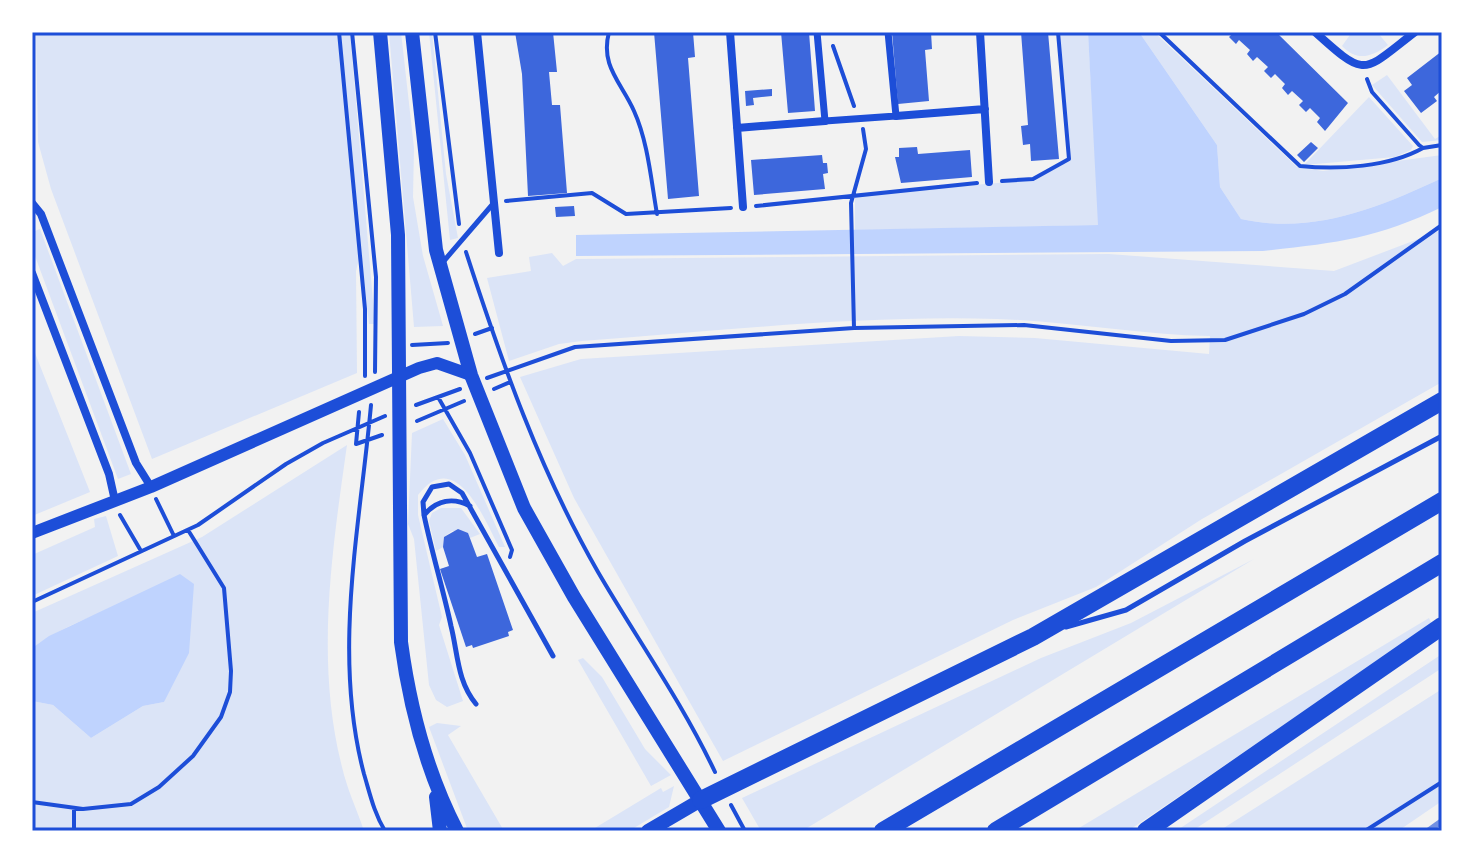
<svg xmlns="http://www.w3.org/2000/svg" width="1474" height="863" viewBox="0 0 1474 863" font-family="Montserrat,sans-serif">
	<rect width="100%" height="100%" fill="#f2f2f2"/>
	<path fill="#dbe4f7" d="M36,32h314l24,281 1,11h-6l-8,-74 -5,21 1,102 -205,86 -101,-270 -13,-47z
		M389,32h12l13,116 -1,49 10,59 20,70 -29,1z
		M429,32h3l14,142 12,64 -8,2z
		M1060,32h28l11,193 -244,5v-35l179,-15 36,-19z
		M1139,32h15l143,135 26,4 119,-16v23c-64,30 -129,57 -201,41l-21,-32 -3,-42z
		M1352,32h25l11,13c-16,12 -31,17 -46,1z
		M1387,75l48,64 7,-4v5l-20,2 -50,-57z
		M1369,97l44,49 -2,4 -16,7 -91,8z
		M40,229l91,245 -13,5 -86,-231v-16z
		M1442,230v152l-240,137 -106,68 -83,33 -290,141 -149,-263 -54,-121 61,-18 378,-23 76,2 174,16 1,-18c-72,-1 -142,-15 -213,-17 -138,-4 -278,12 -415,22l-23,3 -50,17 -22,-83 44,-7 -2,-14 23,-4 11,13 13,-7 533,-5 225,17z
		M32,353h3l55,139 -58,24z
		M443,419l22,36 40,92h-6c-15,-28 -43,-101 -81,-52v20l24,102 -3,8 24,76 -16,6 -11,-7 -7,-15 -15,-146 -6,-15 4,-91z
		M347,445c-15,106 -32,216 -5,322 5,22 15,43 22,64h-332v-130l21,4 38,33 52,-32 21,-4 30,-118c-56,17 -114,30 -162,64v-35l170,-76z
		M441,508h20l19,26 -10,4 -7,-7h-11l-8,6 -1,10 -7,4 -7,-30 3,-8z
		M106,516l12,40 -86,40v-41l63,-28 -1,-8z
		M1254,559l-452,272h-41l-19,-33 299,-140 90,-35z
		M1429,618l3,6 -304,207h-54z
		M1442,654v14l-250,163h-16z
		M583,658l19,19 43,72 26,26 -20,11 -73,-126z
		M1442,689v112l-44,30h-179z
		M437,723l24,3 -13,9 56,96h-36l-39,-104z
		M674,786l-5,21 -40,24h-39l71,-43 2,4z"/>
	<path fill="#bfd3fe" d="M1088,32h51l78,113 3,42 21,32c72,16 137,-11 201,-41v29c-66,32 -107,36 -179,44l-687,5v-21l522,-10z
		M180,574l14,10 -5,69 -25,49 -21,4 -52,32 -38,-33 -21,-4v-53l17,-12z"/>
	<path fill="#3d67dc" d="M515,32h38l4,40h-8l3,33h8l7,88 -39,3 -6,-122z
		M654,32h39l2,25 -7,1 11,138 -31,3z
		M781,32h28l6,79 -27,2z
		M892,32h39l1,17 -7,1 4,51 -31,3z
		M1021,32h27l11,127 -28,2 -1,-17 -7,1 -2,-19 7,-1z
		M1234,32h42l72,71 -23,28 -8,-9 3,-4 -10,-10 -4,4 -7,-7 4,-4 -11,-10 -4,4 -6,-7 3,-4 -10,-10 -4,4 -7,-7 4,-4 -11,-10 -4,4 -6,-7 3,-4 -11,-10 -3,4 -7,-7z
		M1442,51v39l-8,7 3,4 -16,12 -17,-22 8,-6 -5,-7z
		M772,89v7l-19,2 1,7 -8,1 -1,-15z
		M1311,142l7,6 -14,14 -7,-7z
		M917,147l1,7 52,-4 2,27 -71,6 -6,-26h4v-9z
		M822,155l1,8h4l1,10 -5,1 2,15 -71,6 -3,-35z
		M574,206l1,10 -19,1 -1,-10z
		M458,529l10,4 9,24 10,-3 26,76 -5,2 1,4 -36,12 -1,-3 -6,2 -26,-78 9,-3 -6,-19 1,-10z"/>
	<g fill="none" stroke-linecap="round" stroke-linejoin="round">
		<path stroke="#1d4ed8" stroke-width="4" d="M339,32l26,277v67
			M352,32l24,245 -1,95
			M435,32l24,192
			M609,32c-9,34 12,50 25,79 14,31 17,69 23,103
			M1160,33l140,133c38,4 89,1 123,-18
			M833,46l21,60
			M1367,79l5,13 47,53 4,3 19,-3
			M1002,181l31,-2 36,-20 -11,-127
			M506,201l86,-8 34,21 105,-6
			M756,206l221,-23
			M466,252c36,111 74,219 132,320 39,67 84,130 117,200
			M854,328l-3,-125 15,-54 -3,-20
			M475,334l17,-6
			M412,345l36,-2
			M487,378l88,-31 279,-19 170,-3 147,16 54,-1 79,-26 41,-20 97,-69
			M494,389l16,-7
			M438,397l32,56 42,97 -2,7
			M371,405c-11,121 -39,249 -7,369 6,20 10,39 21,57
			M416,405l44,-16
			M359,412l-3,32 26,-9
			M417,421l47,-20
			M156,499l18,37
			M120,515l21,36
			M32,602l166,-77 88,-61 37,-21 62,-27
			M32,802l51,7 48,-5 28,-17 34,-31 28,-39 9,-25 1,-21 -7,-83 -36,-58
			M731,805l14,26
			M74,831v-23
			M1365,831l77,-49"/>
		<path stroke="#1d4ed8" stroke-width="5" d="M443,262l49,-57
			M424,515c13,-15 29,-18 46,-9
			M1066,627l60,-17 119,-69 197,-105
			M476,704c-19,-23 -18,-50 -25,-78 -8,-37 -19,-73 -27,-111l-1,-13 9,-15 17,-3 13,9 91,163"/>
		<path stroke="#1d4ed8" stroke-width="7" d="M817,32l8,89 71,-5 -8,-84"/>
		<path stroke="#1d4ed8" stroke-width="8" d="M477,32l22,221
			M730,32l13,175
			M980,32l9,150
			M1315,32c52,47 47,41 100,0
			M896,116l89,-7
			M737,128l88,-7
			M32,203l9,11 95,249 15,24
			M32,273l77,201 6,27"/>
		<path stroke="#1d4ed8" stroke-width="12" d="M32,533l119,-46 268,-119 18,-5 34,12"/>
		<path stroke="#1d4ed8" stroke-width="14" d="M380,32l18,203 3,407c9,67 25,129 56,189
			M412,32l24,218 35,125 53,133 50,89 145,234
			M436,797l4,34
			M648,831l53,-31"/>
		<path stroke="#1d4ed8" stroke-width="18" d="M701,800l332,-163 409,-236
			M883,831l559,-330
			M996,831l446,-268
			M1146,831l296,-205"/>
		<path stroke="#7290e2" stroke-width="6" d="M1428,831l14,-10"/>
	</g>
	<rect width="1474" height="863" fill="none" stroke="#ffffff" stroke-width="68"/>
	<rect x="34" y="34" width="1406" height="795" fill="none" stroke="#1d4ed8" stroke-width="3"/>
</svg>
